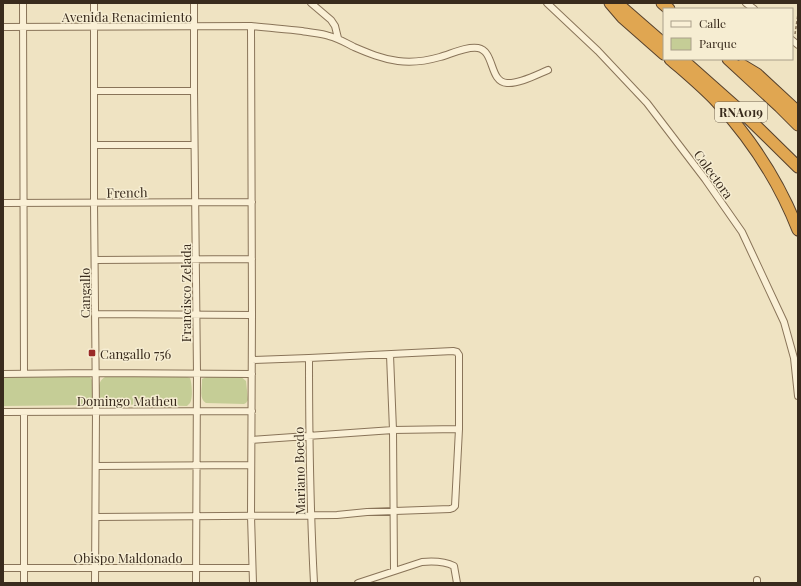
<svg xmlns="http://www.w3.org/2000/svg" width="801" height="586" viewBox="0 0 801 586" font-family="'Playfair Display',serif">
	<rect width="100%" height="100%" fill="#efe3c2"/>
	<path fill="#c5cd96" d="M88,375l3,3 1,2v23l-1,2 -88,1v-30z
		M107,376l80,1 3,1c2,5 3,21 0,25 -1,1 -2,2 -3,3l-85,-2 -3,-3c0,-10 -3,-20 8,-25z
		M240,376l6,5 2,19 -2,3 -2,1 -38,-1c-7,-4 -4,-14 -4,-22v-2l4,-2z"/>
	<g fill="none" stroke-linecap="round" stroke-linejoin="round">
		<g stroke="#897459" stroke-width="8">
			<path id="minor" d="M23,3l1,371
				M94,3v200l2,208 -1,172
				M194,3v88l3,283 -1,209
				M311,3l20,17 4,6 3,12
				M547,3l51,48 49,52 58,76 37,53 42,90 10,36 4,38
				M746,3l8,6
				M251,26l1,289 -1,201 2,67
				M3,27l248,-1c17,2 34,3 51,5 9,2 19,2 27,5 9,2 17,7 25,11 14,6 28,12 44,14 14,2 28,0 42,-4 11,-3 27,-11 38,-9 17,3 11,34 29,35 12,1 29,-8 41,-13
				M792,40l6,5
				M94,91h100
				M94,145h100
				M3,203l249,-1
				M95,260l157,-1
				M95,314l157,1
				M390,355l3,75 1,141
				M309,358c0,75 1,150 5,225
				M3,374l92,-1 157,1
				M3,412l249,-1
				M24,412v171
				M252,440l141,-10 66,-1
				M96,466l155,-1
				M96,517l241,-2 30,-3 83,-3 3,-1 2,-2 4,-77v-74l-2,-3 -4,-1 -144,7 -57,2
				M3,568h249
				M757,580v3
				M358,583l64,-21c11,-1 22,-1 32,4l3,17"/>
		</g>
		<g stroke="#57422d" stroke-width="13">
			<path id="motorway" d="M610,3l12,14 42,37
				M617,3l47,41
				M662,3l7,6
				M670,59c16,14 33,28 47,43 34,37 63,82 81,128
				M682,59l62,55 54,53
				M728,59l52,48 18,18
				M742,65l15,9 41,38"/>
		</g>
		<path stroke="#897459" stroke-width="1.5" stroke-dasharray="3 2" stroke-linecap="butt" d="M795,34l3,-20"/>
		<use href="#minor" stroke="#faf0d6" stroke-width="6"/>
		<use href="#motorway" stroke="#e0a651" stroke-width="11"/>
	</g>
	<rect fill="#9a2a27" stroke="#f6edd2" stroke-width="1.5" x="88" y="349" width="8" height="8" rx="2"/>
	<g text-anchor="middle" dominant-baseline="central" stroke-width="3" stroke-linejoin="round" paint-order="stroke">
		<rect fill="#f6edd2" stroke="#726553" stroke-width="1" x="715" y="102" width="52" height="20" rx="3"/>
		<g font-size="12" font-weight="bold" fill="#392b1d">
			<text x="741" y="112">RNA019</text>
		</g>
		<g font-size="13" fill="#392b1d" stroke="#f6edd2">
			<text x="127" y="16">Avenida Renacimiento</text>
			<text transform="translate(714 174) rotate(54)">Colectora</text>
			<text transform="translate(127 192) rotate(-1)">French</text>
			<text transform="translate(84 293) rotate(-90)">Cangallo</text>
			<text transform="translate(185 293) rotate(-90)">Francisco Zelada</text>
			<text x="127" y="400">Domingo Matheu</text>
			<text transform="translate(299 471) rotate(-91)">Mariano Boedo</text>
			<text x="128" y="557">Obispo Maldonado</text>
		</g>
		<g font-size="13" fill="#392b1d" stroke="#f6edd2" text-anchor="start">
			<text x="100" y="353">Cangallo 756</text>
		</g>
	</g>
	<rect width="801" height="586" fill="none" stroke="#392b1d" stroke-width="8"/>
	<rect x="663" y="8" width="130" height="52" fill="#f6edd2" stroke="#aa9f8a"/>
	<rect x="671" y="21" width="20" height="6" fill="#faf0d6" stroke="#aa9f8a"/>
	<text x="699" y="28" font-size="12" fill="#392b1d">Calle</text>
	<rect x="671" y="38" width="20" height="12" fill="#c5cd96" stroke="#aa9f8a"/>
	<text x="699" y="48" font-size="12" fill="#392b1d">Parque</text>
</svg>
